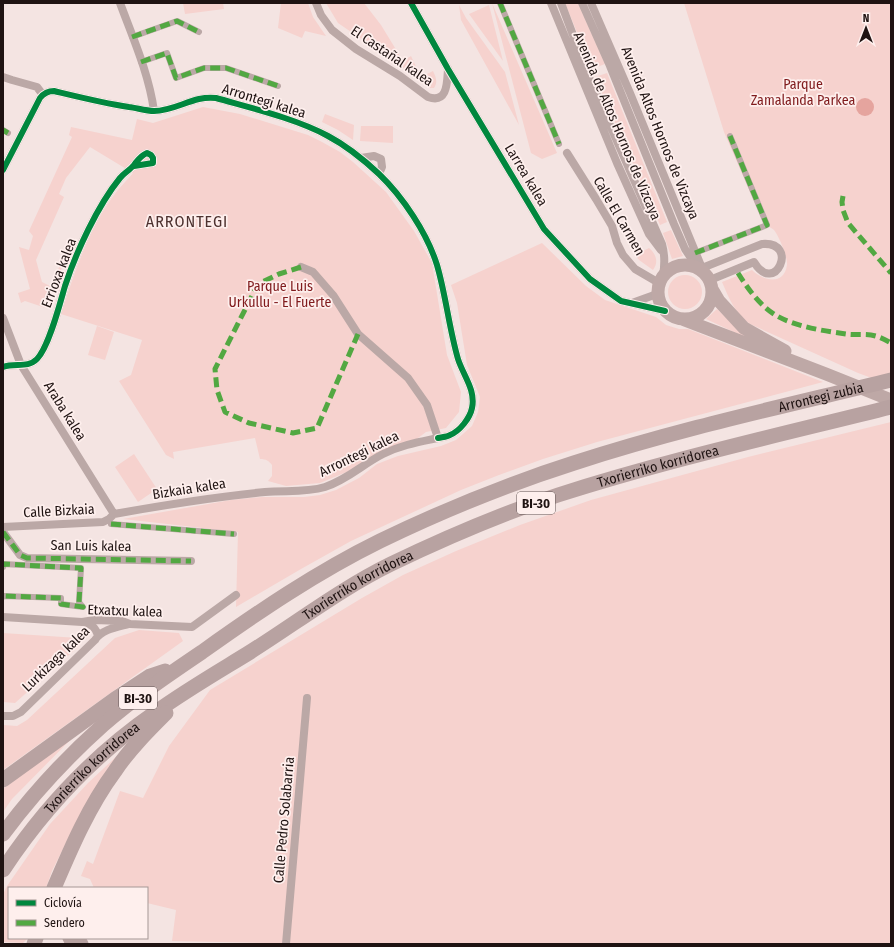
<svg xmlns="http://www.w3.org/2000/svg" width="894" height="947" viewBox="0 0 894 947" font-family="'Fira Sans Condensed',sans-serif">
	<rect width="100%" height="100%" fill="#f4e4e2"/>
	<path fill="#f6d2ce" d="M183,3h40l1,6 -39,5z
		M281,3h27l5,14 13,19 -21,-5 -3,7 -24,-10z
		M326,3h38l17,22 22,36 8,-5 7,15 3,-1 1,2 -3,1 2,4 12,-6c3,6 5,11 1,17h-5l-9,-9 -82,-56z
		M492,3l65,150 -15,6 -11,-6z
		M565,3h13l27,61 -13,5z
		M684,3h207v382l-33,-12 -108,-49c-15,-10 -21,-26 -28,-42l30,-12c11,11 32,16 35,-5 1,-7 -8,-29 -13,-35 -2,-2 -7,-4 -10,-6l-40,-92z
		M459,5l7,13 39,54 14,53 -58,-105z
		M489,5l14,56 -34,-47z
		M607,73l60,149 -7,3 -65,-148z
		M203,107l37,7 68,21 14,7 18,10 13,10 33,30 28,39 18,32 15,92 14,37 -2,20 -13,16 -20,4 -21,16 -85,35 -34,3 -18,-5 4,-5v-11c-3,-4 -6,-6 -12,-6l-5,-21 -82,14 1,7 -8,-4 -47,-74 12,-6 11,-35 -81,-26c14,-43 28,-87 56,-123 5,-6 11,-12 16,-18l-43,-26 -24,31 -7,16 5,3 -28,63 6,22 8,4 14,-29h2l-20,51 -21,-7 -4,2 -3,-10 12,-4 -11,-42 10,3 4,-14 -4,-5 43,-94 -3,-2 2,-8 61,13 5,-21 16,4z
		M325,114l29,11 -1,15 -15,-10 -16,-8z
		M361,126h32v17l-33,-2z
		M671,230l12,26 -11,3 -9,-26z
		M542,243l44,43 19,14 51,17 10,8 13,4h9l135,53 -226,60 -54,17 -44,16 -38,15 -110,51 -50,28 -65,38 2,-75 -115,-13 108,-19 31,-3h42l16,-2 16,-5 23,-12 18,-14 21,-8 43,-10 15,-6 16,-14 6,-14 2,-15 -13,-32 -10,-62 -6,-18z
		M649,248c7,6 10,14 4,22l-14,-10 -4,-5z
		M668 292a17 17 0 1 1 34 0a17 17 0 1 1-34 0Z
		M717,309l22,21 49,27 -82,-38z
		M97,326l17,6 -9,28 -17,-5z
		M891,422v522h-576l-143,-3 4,-31 -29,-7v-15h-53l-4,-9 -9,-3 6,-15 6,3 27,-73 23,7 26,-52 41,-56 152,-92 41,-23 53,-24 64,-26 71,-25 157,-43z
		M134,454l23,35 -19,13 -23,-35z
		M139,630l40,3 4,8 -180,129v-45l14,1 10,-6 88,-82z
		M3,633l75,5 1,8 -64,57 -12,-1z
		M77,733l-65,66 -9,13v-23z
		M133,741l-58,84 -23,46 -6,17h-37v50h19l-5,5 -20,-1v-48l4,-8 43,-62 38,-41z"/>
	<path fill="#e5a49e" d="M856 107a9 9 0 1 1 18 0a9 9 0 1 1-18 0Z"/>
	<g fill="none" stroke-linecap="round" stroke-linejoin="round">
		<path stroke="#bba8a6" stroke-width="6" d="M500,3l59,141
			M132,37l45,-16 22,11
			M141,62l26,-9 9,25 28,-10h22l52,18
			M3,130l5,3
			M695,253l72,-28 -37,-89
			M111,524l123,10
			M3,567v-3l78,4 -2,34 4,5 -22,-3v-6l-57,-2 -1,1"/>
		<path stroke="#bba8a6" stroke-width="8" d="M120,3c13,35 29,71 34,108
			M316,3l5,12 11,15 24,19 44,27 28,21c20,7 19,-15 20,-28
			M411,3l37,66 96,160 46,50 31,22 44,10
			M551,3l66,160 32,71 12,16
			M561,3l27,72 74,169c3,11 3,20 1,31
			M582,3l28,63 64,158 11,25 12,18
			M591,3l39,90 74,180
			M3,77l9,3 25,7 6,8
			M567,153l29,46 16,27 5,17 6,12 12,14 24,14
			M361,158l13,-2 7,3 1,8 -3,7
			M3,170l37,-72c4,-5 8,-7 14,-7 25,6 49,12 75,16 8,1 17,4 25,4 22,0 40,-16 62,-13 35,10 81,21 112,38 19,10 35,23 51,38 24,23 48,59 58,91 9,31 12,63 21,94 5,16 18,31 14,49 -2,10 -12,23 -22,27 -3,2 -8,2 -12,3
			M702,268l60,-24c38,-3 13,53 -8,18l-44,18
			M632,303l25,-9
			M3,318l18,47 93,149
			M3,367c12,-5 24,2 34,-8 12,-12 23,-56 28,-73 11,-34 33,-81 55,-108 4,-5 10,-8 14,-13 4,-5 6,-9 13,-12l4,2 2,3v5l-19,3
			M114,514c50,-9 100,-17 151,-22 20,-2 40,1 60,-5 22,-7 38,-23 58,-33 18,-9 36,-12 55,-16l-11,-33 -19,-27 -50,-44 -25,-39 -20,-23 -12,-5
			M3,527l100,-5 6,-3 5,-5
			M3,532l17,23 7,3 164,3
			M3,617l79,5 13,-2 27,1 8,3 62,3 44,-32
			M84,622c8,3 11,5 14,13
			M3,716h10l8,-4 74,-72c7,-11 23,-13 34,-16
			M286,944l21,-246"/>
		<path stroke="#bea8a6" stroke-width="13" d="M658 292a27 27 0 1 1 54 0a27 27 0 1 1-54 0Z
			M712,289l7,12 25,27 41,23
			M682,319l144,55 65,26"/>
		<g stroke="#b8a2a1" stroke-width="15">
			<path d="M3,780l112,-81 35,-23 15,-5"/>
			<path id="s1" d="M3,834c29,-39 63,-76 100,-109 31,-27 65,-50 99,-73 56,-40 115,-80 178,-111 62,-30 128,-57 194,-78 104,-34 211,-57 317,-83"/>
			<path id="s2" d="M3,870c41,-62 92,-116 153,-158 29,-21 60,-39 91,-58 48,-30 93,-65 144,-90 54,-26 110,-50 167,-69 109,-35 221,-60 333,-88"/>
			<path d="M54,888c17,-40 35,-82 61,-117 14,-21 33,-40 51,-58"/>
			<path d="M70,938l11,6"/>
			<path d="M34,944l2,-6"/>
		</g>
		<path stroke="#52a842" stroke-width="5" stroke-dasharray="10 5" stroke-linecap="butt" d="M500,3l59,141
			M132,37l45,-16 22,11
			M141,62l26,-9 9,25 28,-10h22l52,18
			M3,130l5,3
			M843,196l-1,6 1,8 5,13 43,50
			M695,253l72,-28 -37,-89
			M301,267l-22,7 -21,10 -43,85 2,21 8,22 24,11 44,10 24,-5 41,-94
			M738,273c10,16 22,33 39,43 20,11 47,15 69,18 8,1 17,0 25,1 7,1 13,4 20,8
			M111,524l123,10
			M3,532l17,23 7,3 164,3
			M3,567v-3l78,4 -2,34 4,5 -22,-3v-6l-57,-2 -1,1"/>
		<g stroke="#feefed" stroke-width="8">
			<path id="cycleway" d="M411,3l37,66 96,160 46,50 31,22 44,10
				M3,170l37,-72c4,-5 8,-7 14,-7 25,6 49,12 75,16 8,1 17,4 25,4 22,0 40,-16 62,-13 35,10 81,21 112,38 19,10 35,23 51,38 24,23 48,59 58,91 9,31 12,63 21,94 5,16 18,31 14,49 -2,10 -12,23 -22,27 -3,2 -8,2 -12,3
				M3,367c12,-5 24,2 34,-8 12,-12 23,-56 28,-73 11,-34 33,-81 55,-108 4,-5 10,-8 14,-13 4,-5 6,-9 13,-12l4,2 2,3v5l-19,3"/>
		</g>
		<use href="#cycleway" stroke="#00873e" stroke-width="6"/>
	</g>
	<g text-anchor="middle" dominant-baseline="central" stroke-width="3.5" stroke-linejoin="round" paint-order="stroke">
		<g fill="#feefed" stroke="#625554" stroke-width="1">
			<rect x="517" y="492" width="38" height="22" rx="3"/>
			<rect x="119" y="687" width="38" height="22" rx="3"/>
		</g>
		<g font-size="13" font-weight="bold" fill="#1f1312">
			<text x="536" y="503">BI-30</text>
			<text x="138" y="698">BI-30</text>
		</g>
		<g font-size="14" fill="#1f1312" stroke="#feefed">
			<text transform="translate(392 56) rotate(34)">El Castañal kalea</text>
			<text transform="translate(264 101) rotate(17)">Arrontegi kalea</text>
			<text transform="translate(617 126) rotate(67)">Avenida de Altos Hornos de Vizcaya</text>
			<text transform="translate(660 133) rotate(68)">Avenida Altos Hornos de Vizcaya</text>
			<text transform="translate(526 175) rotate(59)">Larrea kalea</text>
			<text transform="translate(619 216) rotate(60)">Calle El Carmen</text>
			<text transform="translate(59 273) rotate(-69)">Errioxa kalea</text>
			<text stroke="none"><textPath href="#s1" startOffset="946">Arrontegi zubia</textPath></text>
			<text transform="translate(65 411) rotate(58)">Araba kalea</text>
			<text transform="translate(359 454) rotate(-26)">Arrontegi kalea</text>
			<text stroke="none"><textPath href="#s2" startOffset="784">Txorierriko korridorea</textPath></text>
			<text transform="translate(189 489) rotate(-9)">Bizkaia kalea</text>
			<text transform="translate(59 511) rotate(-3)">Calle Bizkaia</text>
			<text transform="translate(91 546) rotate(1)">San Luis kalea</text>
			<text stroke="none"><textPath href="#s2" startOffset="460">Txorierriko korridorea</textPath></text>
			<text transform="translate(125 611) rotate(2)">Etxatxu kalea</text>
			<text transform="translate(56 659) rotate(-44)">Lurkizaga kalea</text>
			<text stroke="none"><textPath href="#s2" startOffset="136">Txorierriko korridorea</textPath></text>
			<text transform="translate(284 820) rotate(-85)">Calle Pedro Solabarria</text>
		</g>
		<g font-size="14" fill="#801b1d" stroke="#feefed">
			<text x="803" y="84">Parque<tspan x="803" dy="16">Zamalanda Parkea</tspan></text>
			<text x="280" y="286">Parque Luis<tspan x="280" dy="16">Urkullu - El Fuerte</tspan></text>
		</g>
		<g font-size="16" letter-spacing="1" fill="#4e3230" stroke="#feefed">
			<text x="187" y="221">ARRONTEGI</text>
		</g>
	</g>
	<rect width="894" height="947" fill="none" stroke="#1f1312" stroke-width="8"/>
	<rect x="8" y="887" width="140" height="52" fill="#feefed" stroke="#a59795"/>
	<rect x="16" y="900" width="20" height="6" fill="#00873e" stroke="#a59795"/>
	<text x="44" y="907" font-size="12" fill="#1f1312">Ciclovía</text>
	<rect x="16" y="920" width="20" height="6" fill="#52a842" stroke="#a59795"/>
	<text x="44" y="927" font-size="12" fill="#1f1312">Sendero</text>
	<g transform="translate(866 28)" stroke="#feefed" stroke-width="3" paint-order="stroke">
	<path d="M0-3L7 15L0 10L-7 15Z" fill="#1f1312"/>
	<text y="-6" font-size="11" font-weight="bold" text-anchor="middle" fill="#1f1312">N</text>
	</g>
</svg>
